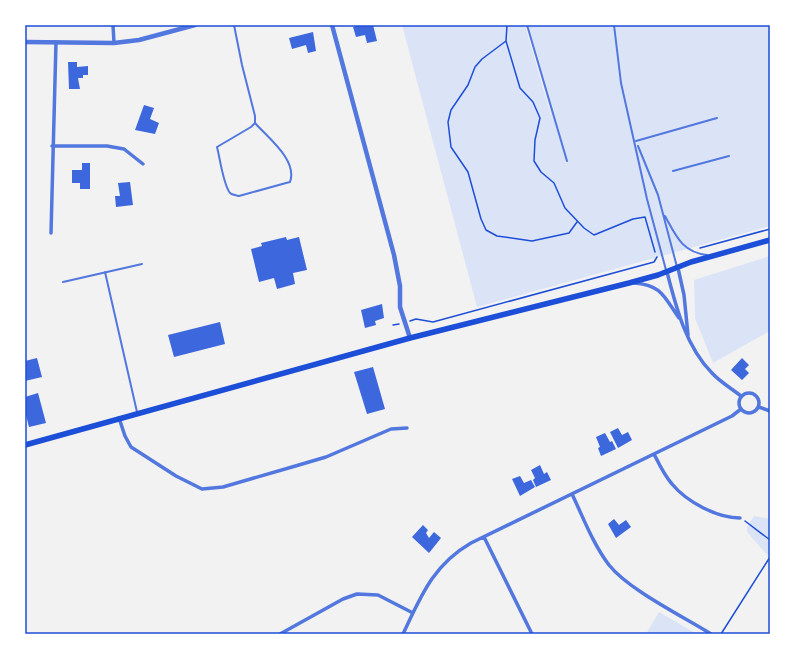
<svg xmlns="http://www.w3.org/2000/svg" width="795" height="659" viewBox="0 0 795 659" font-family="Helvetica,sans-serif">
	<rect width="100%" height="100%" fill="#f2f2f2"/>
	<path fill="#dbe4f7" d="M402,25h123l29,101 -26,-101h242v201l-293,81z
		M770,256v75l-57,32 -18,-45 -1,-38z
		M754,516l16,3v39l-23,-26v-5z
		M659,612l38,22h-51z"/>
	<path fill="#3d67dc" d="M360,25h13l4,16 -10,2 -2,-8 -9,2 -3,-10z
		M313,32l3,19 -8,2 -2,-8 -14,4 -3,-11z
		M68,62h9v5l11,-1v9h-5v3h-5l2,11h-11z
		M144,105l10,3 -4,11 9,4 -4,11 -20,-4z
		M82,163h8v26h-10v-6h-8v-13h10z
		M130,182l3,23 -17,2 -1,-11h5l-2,-13z
		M286,237l1,3 12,-3 8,33 -14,3 2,11 -18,5 -3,-11 -15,4 -8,-33 11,-3 -1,-3z
		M382,304l2,14 -9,3 1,4 -11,3 -4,-18z
		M220,322l5,22 -51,13 -6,-22z
		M37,358l5,19 -17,4v-20z
		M742,358l7,7 -4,4 4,4 -7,7 -11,-10z
		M373,367l12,42 -18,5 -13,-42z
		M38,393l8,30 -17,4 -4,-16v-14z
		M618,428l4,7 6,-3 4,8 -14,8 -8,-16z
		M605,433l5,9 2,-1 4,8 -15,7 -3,-8 2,-1 -4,-10z
		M540,465l4,9 3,-2 4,8 -15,7 -3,-7 2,-2 -4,-8z
		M520,476l4,7 7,-3 4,7 -15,9 -8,-17z
		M614,519l5,6 7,-5 5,7 -15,11 -8,-14z
		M423,525l5,5 -2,3 3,5 5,-6 7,6 -12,15 -17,-16z"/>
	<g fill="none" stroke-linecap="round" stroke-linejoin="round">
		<path stroke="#1d4ed8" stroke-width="1.5" d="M507,25l-1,16 14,47 13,14 7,16 -5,22 -1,21 7,11 13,11 11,25 19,20 10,7 39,-16 12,-2 10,35
			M506,41l-24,18 -7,8 -7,18 -17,25 -3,12 3,25 17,25 13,47 5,11 11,6 35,5 37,-8 8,-11
			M700,248l70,-19
			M410,321l6,-2 17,3 221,-60 3,-5
			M393,325l6,-1
			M745,521l25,19
			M721,634l49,-77"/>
		<path stroke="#5277de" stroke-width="2" d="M234,25l8,40 13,51v7l-4,4 -34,20c3,11 6,37 13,46 2,2 6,2 9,3l47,-13 4,-1c8,-22 -23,-45 -35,-59
			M527,25l40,136
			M614,25l7,58 26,116 19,71
			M636,141l81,-23
			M638,146l20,49 19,72
			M673,171l56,-15
			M665,216c11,20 17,36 42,39
			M105,272l32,140
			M63,282l79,-18"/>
		<path stroke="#5277de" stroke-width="3.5" d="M113,25l1,18
			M52,146h55l17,3 19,15
			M51,233l5,-191
			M678,268l6,27 4,40
			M667,272c9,35 19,75 45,101 8,9 19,15 29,23
			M634,283c28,2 30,14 45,35
			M739 403a10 10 0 1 1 20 0a10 10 0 1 1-20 0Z
			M759,407l11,4
			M119,418l6,18 6,11 45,29 26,13 21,-2 69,-20 34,-10 65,-28 16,-1
			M654,454c5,10 10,21 18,30 15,18 45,34 68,34
			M572,494c11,23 21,50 37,71 20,25 73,51 102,69
			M484,537l48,97
			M280,634l63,-35 14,-5 21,1 35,18
			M403,634c18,-38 30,-69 68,-91l261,-127 9,-7"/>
		<path stroke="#5277de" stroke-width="4.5" d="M332,25l62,230 6,31v21l10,31
			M25,42l89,1 25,-3 56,-15"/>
		<path stroke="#1d4ed8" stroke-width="5.5" d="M25,445l385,-107 219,-55 29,-8 33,-13 79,-22"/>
	</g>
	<rect width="795" height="659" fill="none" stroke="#ffffff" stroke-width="52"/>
	<rect x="26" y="26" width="743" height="607" fill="none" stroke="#1d4ed8" stroke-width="1.5"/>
</svg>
